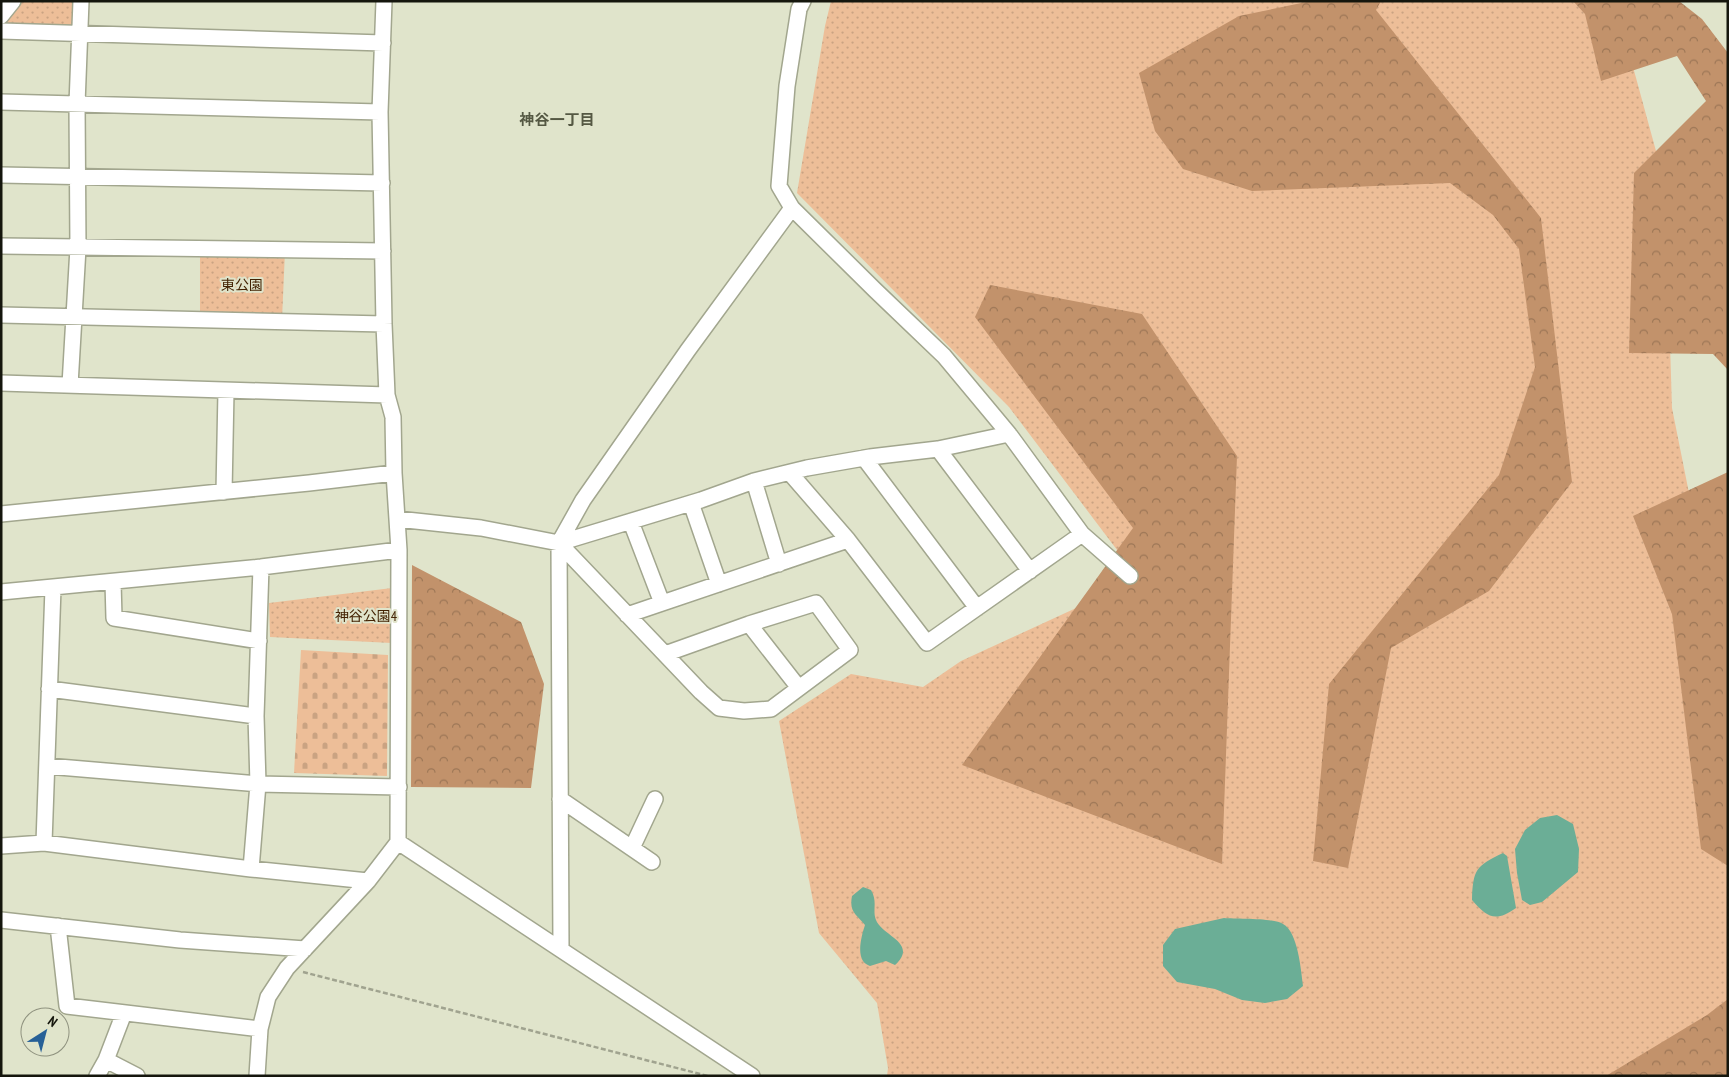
<svg xmlns="http://www.w3.org/2000/svg" width="1729" height="1077" viewBox="0 0 1729 1077" font-family="'PT Sans Narrow','Noto Sans JP',sans-serif">
	<defs>
		<pattern id="green-dots" width="8" height="8" patternUnits="userSpaceOnUse" patternTransform="scale(1.25)"><rect width="8" height="8" fill="#edbe98"/><path d="M2 2h.1M6 6h.1" fill="none" stroke="#caa382" stroke-width="1.8" stroke-linecap="round"/></pattern>
		<pattern id="forest-crowns" width="20" height="18" patternUnits="userSpaceOnUse" patternTransform="scale(1.25)"><rect width="20" height="18" fill="#c2926b"/><path d="M2 6a3 3 0 1 1 6 0M12 15a3 3 0 1 1 6 0" fill="none" stroke="#9c7656"/></pattern>
		<pattern id="cemetery-stones" width="16" height="16" patternUnits="userSpaceOnUse" patternTransform="scale(1.25)"><rect width="16" height="16" fill="#edbe98"/><path d="M2 7V4a2 2 0 0 1 4 0v3zM10 15v-3a2 2 0 0 1 4 0v3z" fill="#caa382"/></pattern>
	</defs>
	<rect width="100%" height="100%" fill="#e0e4cb"/>
	<path fill="url(#green-dots)" d="M19,1h56l-1,25 -72,-2z
		M831,1h784l50,183 7,224 55,275 1,393h-841l1,-8 -11,-65 -58,-70 -40,-212 72,-47 72,13 38,-26 178,-82 -130,-172 -212,-214 28,-167z
		M200,250l85,1 -3,69 -82,-2z
		M392,588v55l-122,-6 -1,-34z"/>
	<path fill="url(#forest-crowns)" d="M1311,1h70l-5,9 165,208 31,264 -83,109 -98,57 -43,220 -35,-7 16,-177 170,-209 36,-108 -16,-118 -26,-34 -43,-32 -198,8 -69,-22 -28,-38 -16,-58 100,-57z
		M1573,1h106l23,18 26,34v317l-15,-16 -84,-1 5,-180 72,-72 -29,-45 -76,25 -16,-67z
		M990,285l152,29 95,142 -15,408 -260,-99 171,-237 -158,-211z
		M1728,472v394l-27,-17 -29,-235 -39,-98z
		M412,565l109,57 23,62 -13,104 -120,-1z
		M1728,999v77h-122l101,-61z"/>
	<path fill="url(#cemetery-stones)" d="M301,650l87,5 -1,121 -93,-3z"/>
	<path fill="#6bae96" d="M1557,815l16,9 6,25 -1,23 -36,30 -12,3 -8,-5 -5,-27 -2,-24 10,-19 15,-12z
		M1503,853l4,3 9,52c-21,15 -29,9 -44,-8 1,-31 4,-34 31,-47z
		M863,887l8,3c7,12 1,20 5,30 6,16 43,23 19,45l-9,-4 -16,5c-2,-1 -5,-2 -7,-5 -6,-9 -1,-27 2,-36 -9,-11 -16,-13 -13,-29z
		M1224,918c13,1 51,0 59,6 15,8 18,46 20,62l-16,13 -22,4 -23,-3 -27,-11 -38,-7 -14,-16v-21l12,-16z"/>
	<g fill="none" stroke-linecap="round" stroke-linejoin="round">
		<g stroke="#a2a68e" stroke-width="18">
			<path id="minor" d="M803,1l-4,8 -12,77 -8,100 13,22 83,82 69,66 65,78 73,100 48,42
				M1,16l12,-15
				M1,31l382,12
				M1,102l379,10
				M1,175l381,8
				M1,246l382,5
				M1,315l383,9
				M1,383l386,12
				M70,385l8,-137 -1,-144 4,-103
				M938,449l92,122
				M864,458l113,150
				M790,473l58,67 79,103 155,-109
				M754,481l25,83
				M224,492l2,-101
				M691,503l28,81
				M1,514l308,-31 85,-10
				M397,519l84,9 78,15 142,-43 53,-19 53,-13 63,-11 68,-8 71,-15
				M631,522l31,81
				M559,543l142,149 18,16 25,3 27,-2 79,-59 -34,-47 -67,21 -84,30
				M113,582l1,36 145,23
				M1,592l260,-25 138,-17
				M627,615l221,-75
				M749,624l50,64
				M49,689l207,27
				M47,766l211,18 141,3
				M560,799l92,63
				M398,842l354,234
				M44,843l9,-255
				M1,846l43,-3 207,26 117,12
				M632,848l23,-49
				M251,869l7,-85 -2,-68 5,-149
				M1,920l179,20 125,9
				M58,926l9,80 193,23
				M561,948l-2,-405 24,-43 105,-150 104,-142
				M106,1060l18,-47
				M97,1076l9,-16 31,16
				M257,1076l3,-47 8,-32 19,-29 81,-87 30,-39 1,-292 -5,-77 -1,-56 -6,-22 -3,-71 -4,-212 4,-111"/>
		</g>
		<path stroke="#a0a38f" stroke-width="2.5" stroke-dasharray="5 2.5" stroke-linecap="butt" d="M303,972l405,104"/>
		<use href="#minor" stroke="#fff" stroke-width="15"/>
	</g>
	<g text-anchor="middle" dominant-baseline="central" stroke-width="4" stroke-linejoin="round" paint-order="stroke">
		<g font-size="14" fill="#432303" stroke="#e0e4cb">
			<text x="242" y="285">東公園</text>
			<text x="366" y="616">神谷公園4</text>
		</g>
		<g font-size="15" font-weight="bold" fill="#555843" stroke="#e0e4cb">
			<text x="557" y="119">神谷一丁目</text>
		</g>
	</g>
	<rect width="1729" height="1077" fill="none" stroke="#15160d" stroke-width="5"/>
	<g transform="translate(45 1032) rotate(36)"><circle r="24" fill="#e0e4cb" stroke="#8f927f"/>
	<path d="M0-4L9 19L0 12L-9 19Z" fill="#276097"/>
	<text y="-8" font-size="14" font-weight="bold" text-anchor="middle" fill="#15160d">N</text>
	</g>
</svg>
